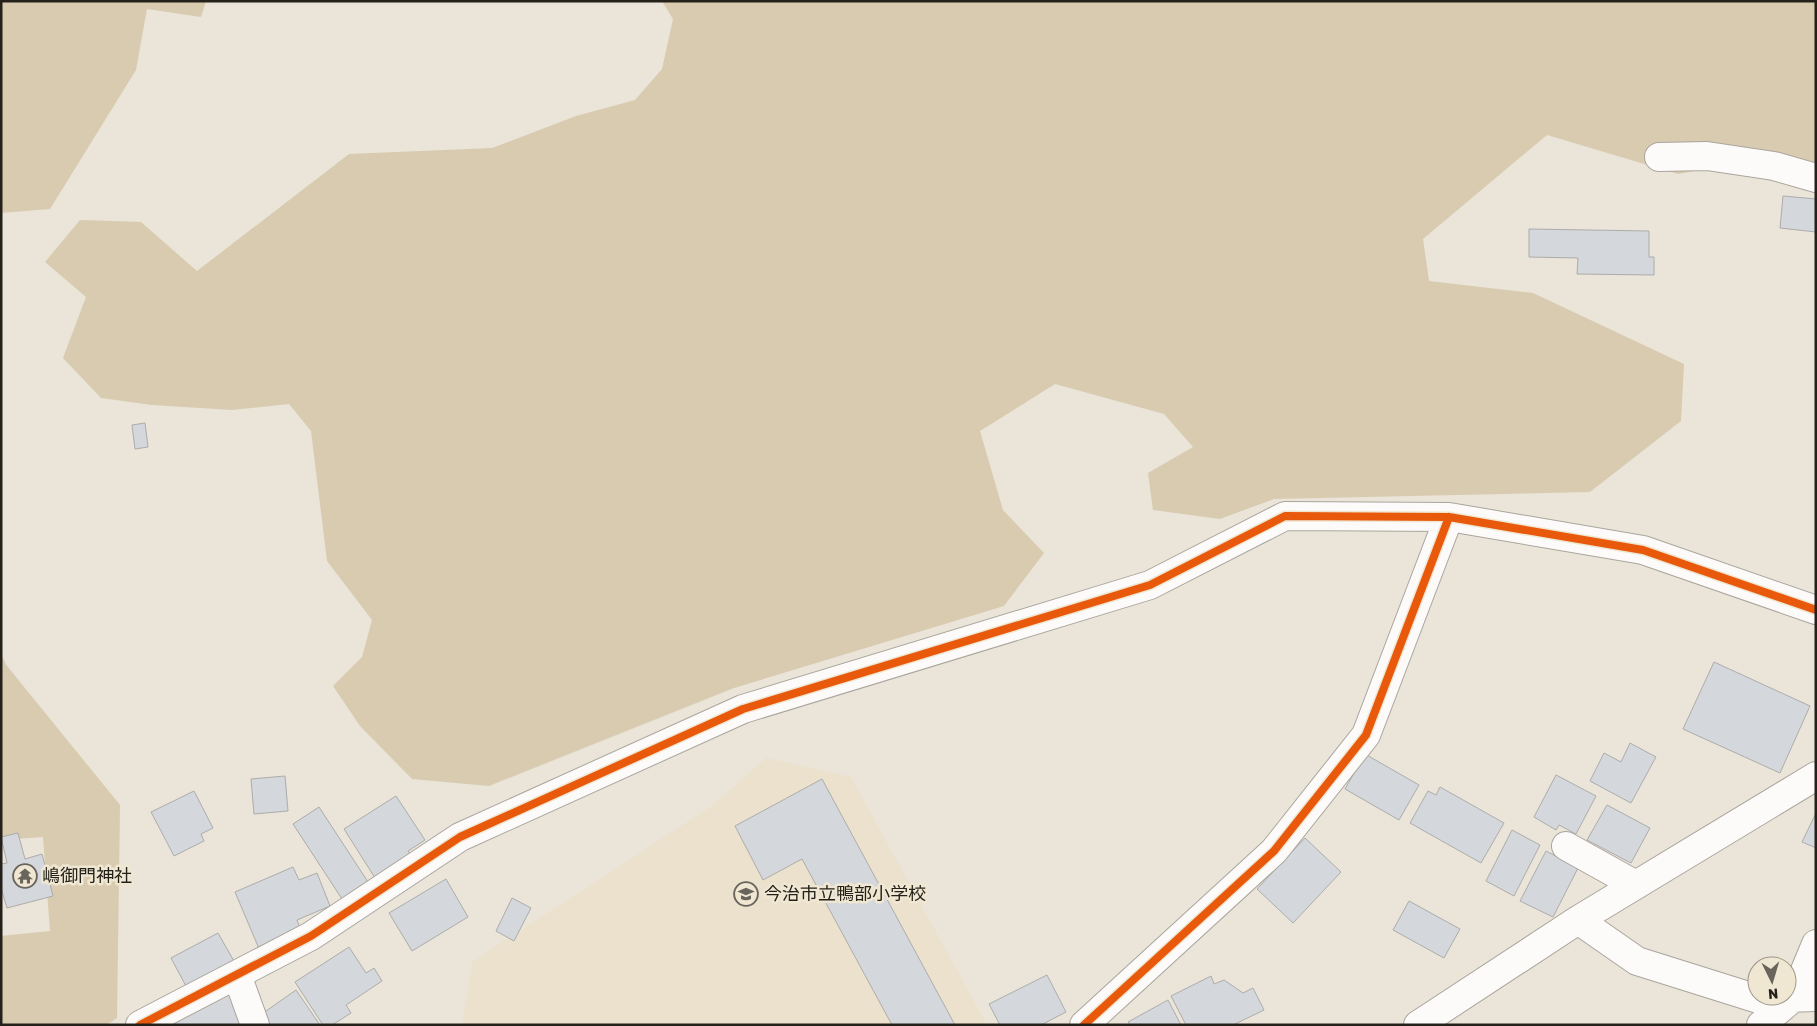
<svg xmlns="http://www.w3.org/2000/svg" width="1817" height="1026" viewBox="0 0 1817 1026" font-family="Rubik,'Noto Sans JP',sans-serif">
	<rect width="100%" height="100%" fill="#eae4d9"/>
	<path fill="#ebe1cd" d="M766,758l85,19 136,248h-525l10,-63 240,-156z"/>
	<path fill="#d8cbb0" d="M1,1h205l-5,16 -54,-8 -11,61 -86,139 -49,4z
		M662,1h1154v165l-34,-11 -104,19 -131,-39 -124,104 6,42 104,12 151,71 -3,57 -91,71 -316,7 -54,20 -67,-9 -5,-37 45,-26 -29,-33 -109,-30 -75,47 23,79 41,43 -40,53 -270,82 -245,98 -77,-7 -52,-53 -27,-40 29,-29 10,-37 -45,-59 -16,-130 -22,-27 -57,6 -80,-5 -51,-7 -38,-40 23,-61 -41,-35 35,-42 61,2 56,49 152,-117 143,-6 84,-32 59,-16 27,-31 11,-50z
		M1,654l6,12 113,139 -3,213 -11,7h-105v-89l49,-5 -7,-94 -42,3z"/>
	<path fill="#d4d7db" stroke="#acacaa" d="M1783,196l33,3v33l-36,-4z
		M1529,229l120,2v26h5v18l-77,-1 1,-16 -49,-1z
		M145,423l3,24 -13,2 -3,-24z
		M1714,662l96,44 -30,67 -97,-44z
		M1630,743l26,14 -25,46 -41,-22 14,-28 17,9z
		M1365,754l54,31 -20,35 -54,-31z
		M1556,775l40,21 -20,38 -17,-9 -3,5 -22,-13z
		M285,776l3,35 -34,3 -3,-35z
		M822,779l133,246h-63l-90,-166 -39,21 -28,-54z
		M1440,787l64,36 -23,40 -71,-40 18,-32 8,4z
		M194,791l19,37 -12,6 3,7 -30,15 -23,-44z
		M396,796l29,44 -17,11 5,8 -36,22 -33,-52z
		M1607,805l43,23 -19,35 -44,-23z
		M319,807l51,78 -26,17 -51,-78z
		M1816,813v35l-14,-6z
		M1512,830l28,15 -26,51 -28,-15z
		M18,833l7,26 17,-5 11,42 -46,12 -6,-20v-24l6,-1 -6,-26z
		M1305,838l36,34 -48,51 -36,-34z
		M1546,851l32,17 -25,49 -33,-16z
		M293,867l6,13 18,-7 13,33 -33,14 5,13 -42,18 -25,-59z
		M446,879l22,38 -56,34 -23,-38z
		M512,898l19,10 -17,33 -18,-10z
		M1409,901l51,28 -16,29 -51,-28z
		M218,933l17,30 -48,25 -16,-30z
		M349,947l17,26 8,-5 8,13 -36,24 5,8 -19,12h-9l-28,-43z
		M1047,975l19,37 -25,13h-41l-11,-21z
		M1211,976l3,8 10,-4 19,13 10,-5 11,22 -31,15h-47l-15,-29z
		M296,990l24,35h-54l-7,-9z
		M234,991l13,34h-79z
		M1168,1000l13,25h-51l-2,-3z"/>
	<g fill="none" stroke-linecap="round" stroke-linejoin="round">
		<g stroke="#aaa59d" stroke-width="30">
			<path id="minor" d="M1659,157l48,-1 67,10 42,12
				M1566,846l70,39
				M1578,920l59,41 121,38 58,-2
				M237,975l18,50
				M140,1025l171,-89 149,-99 283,-128 407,-124 135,-69 164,1 194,33 173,60
				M1084,1025l190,-174 92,-116 83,-218
				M1418,1025l160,-105 238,-144
				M1761,1025l33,-28 22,-53"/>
		</g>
		<use href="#minor" stroke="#fcfbf9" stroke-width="28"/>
		<g stroke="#f0e7d3" stroke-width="11">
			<path id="cycleway" d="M140,1025l171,-89 149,-99 283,-128 407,-124 135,-69 164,1 194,33 173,60
				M1084,1025l190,-174 92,-116 83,-218"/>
		</g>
		<use href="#cycleway" stroke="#e8590c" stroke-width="8"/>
	</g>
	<defs>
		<g id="temple-ring" transform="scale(1.25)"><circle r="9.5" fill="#f0e7d3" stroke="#69655d" stroke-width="1.5"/><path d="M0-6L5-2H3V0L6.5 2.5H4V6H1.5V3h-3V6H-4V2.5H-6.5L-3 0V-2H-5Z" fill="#69655d"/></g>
		<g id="school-ring" transform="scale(1.25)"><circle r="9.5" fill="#f0e7d3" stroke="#69655d" stroke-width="1.5"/><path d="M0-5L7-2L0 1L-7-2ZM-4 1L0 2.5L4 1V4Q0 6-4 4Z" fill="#69655d"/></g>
	</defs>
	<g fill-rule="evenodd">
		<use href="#temple-ring" x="25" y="876"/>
		<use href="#school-ring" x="746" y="894"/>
	</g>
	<g text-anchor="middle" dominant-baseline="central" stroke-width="5" stroke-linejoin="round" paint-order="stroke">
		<g font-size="18" fill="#24211a" stroke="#f0e7d3" text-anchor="start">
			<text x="42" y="876">嶋御門神社</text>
			<text x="764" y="894">今治市立鴨部小学校</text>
		</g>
	</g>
	<rect width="1817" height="1026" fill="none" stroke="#24211a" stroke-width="5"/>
	<g transform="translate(1772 981) rotate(175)"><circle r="24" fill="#f0e7d3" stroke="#9e9889"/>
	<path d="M0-4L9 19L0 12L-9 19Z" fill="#69655d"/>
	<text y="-8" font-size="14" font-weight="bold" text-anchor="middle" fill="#24211a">N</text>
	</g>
</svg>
